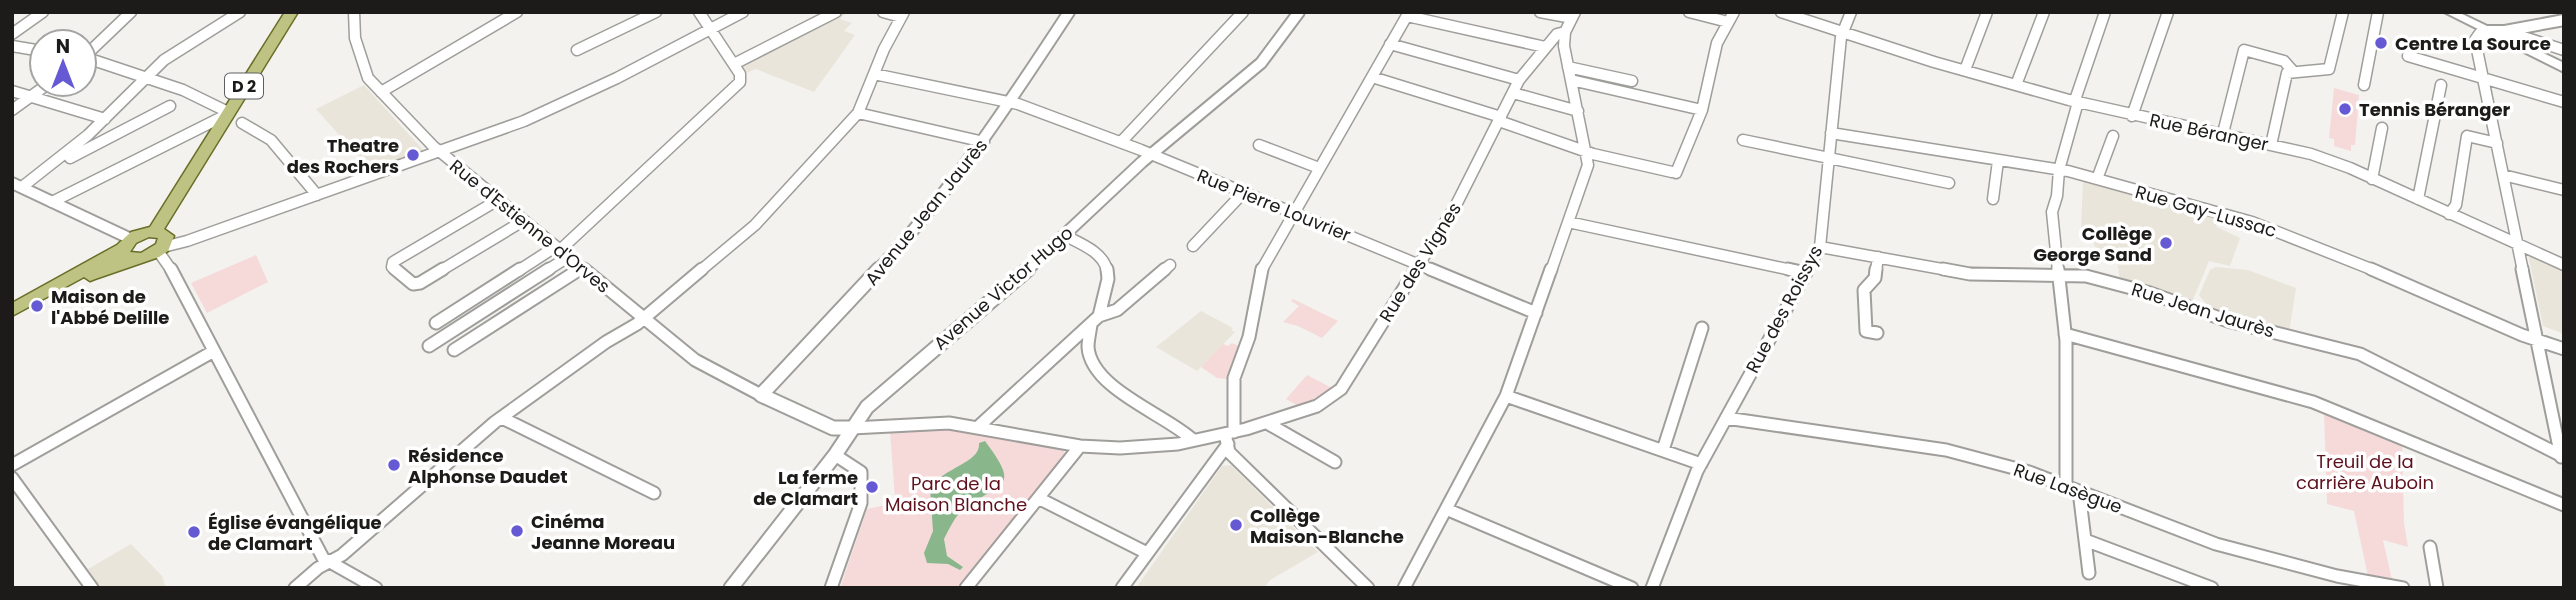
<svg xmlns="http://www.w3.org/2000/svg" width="2576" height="600" viewBox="0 0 2576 600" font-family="Poppins,sans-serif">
	<rect width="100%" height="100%" fill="#f3f2ee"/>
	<path fill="#eae5db" d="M840,12h7l-7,7 12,4 -8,8 11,4 -41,57 -58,-23 -10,4 -7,-9z
		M364,85l60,66 -2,2 -51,18 -55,-62z
		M2083,181l130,36 4,10 23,11 -10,28 -21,-5 -17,41 -72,-21 -4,-27 -6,-6 -15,1 -3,-18 -11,-2z
		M2528,254l36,14v66l-21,-8z
		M2216,267l32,3 48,18 -7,45 -55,-14 -23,-9 -12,-15 11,-25z
		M1201,311l32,17 -2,2 4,2 -38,39 -41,-24z
		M1231,465l87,87 -48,28 -6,8h-128l86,-122z
		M131,544l31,32 4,12h-65l-13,-19z"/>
	<path fill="#f6dada" d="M2334,88l25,7 -4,50h-4v6l-17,-5v-7l-5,-1z
		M256,255l12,27 -61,31 -16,-30z
		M1293,299l45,22 -16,17 -24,-12 -15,-4 16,-16 -8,-5z
		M1232,343l7,3 -12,33 -10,-1 -16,-11 22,-23 5,2z
		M1307,375l25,13 -32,19 -14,-8z
		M2324,412l78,31 2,80 4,24 -25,-7 9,40 -24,-4 -14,-65 -27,-7z
		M936,429l42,4 85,17 3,6 -109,132h-117l27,-79 19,-4 9,-6 -5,-68z"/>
	<path fill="#89b68a" d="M985,441c36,48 17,40 -20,67 -9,6 -16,21 -21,31l3,17 16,11 -3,3 -12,-6 -21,-1 -3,-10 9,-22 -3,-43c14,-21 51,-25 49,-45z"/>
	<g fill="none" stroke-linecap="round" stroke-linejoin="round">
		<g stroke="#9f9e9b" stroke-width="13">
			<path id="minor-far1" d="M354,12l1,26 13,40 65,68 153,125
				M883,12l18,5
				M1540,12l32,6
				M1689,12l39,10
				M1781,12l153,50 135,38 242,54 39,14 214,97
				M1407,16l138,31
				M2487,31l-7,2 -5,7 48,231
				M2505,31l59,19
				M12,34l31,-22
				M2475,40l26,-2
				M1390,44l129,36
				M12,46l30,5
				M577,50l79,-38
				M2408,56l156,46
				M84,57l99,33 45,22
				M84,57l47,-45
				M734,64l102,-52
				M1568,67l64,14
				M1965,70l22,-58
				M874,74l144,30 123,46 293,121
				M1372,77l129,40
				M1571,80l131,30
				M2016,85l28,-73
				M2364,85l14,-73
				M12,91l93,28
				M381,92l136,-80
				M1513,93l65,18
				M12,110l36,-26
				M858,113l126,29
				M2132,116l36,-104
				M1499,121l94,33 79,18
				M242,123l29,17 46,55
				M1831,133l237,38 184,51 124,49
				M2223,133l21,-83 40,11 8,9
				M1743,140l206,43
				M1121,142l122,-130
				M1259,145l60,23
				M2271,145l16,-72 42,-4 14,-57
				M70,158l100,-52
				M1676,173l26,-63 15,-67 17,-31
				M2503,175l61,15
				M2097,179l16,-43
				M2372,179l10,-51
				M22,187l66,-52 76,-75 76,-48
				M1993,199l5,-38
				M2418,199l23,-114
				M52,202l174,-87
				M2449,214l7,-9 11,-69 30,7
				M1568,222l228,49
				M1064,235c15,8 40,17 43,36
				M1193,246l50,-53
				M163,247l24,-6 337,-120 93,-43 126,-66
				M1820,247l133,24
				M158,251l14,20
				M559,251l181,-169v-8l-41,-62
				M397,271l-5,-4 1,-5 105,-62
				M440,271l83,-50
				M518,271l37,-24
				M546,271l22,-14
				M578,271l4,-3
				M700,271l55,-46 103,-112 26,-64 20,-37
				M1163,271l7,-6
				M1261,271l148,-259
				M1415,271l41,-66 63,-125 38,-46 8,-2
				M1551,271l37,-106 -24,-119 1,-14 10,-20
				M1807,271l13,-24 21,-210 10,-25
				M1876,271l2,-14
				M2058,271l-6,-59 5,-16 2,-26 19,-68 -2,-5 29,-85"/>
		</g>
		<g stroke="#9f9e9b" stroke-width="15">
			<path id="minor" d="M171,269l152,289 53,30
				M395,269l18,15 7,-1 23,-14
				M584,269l111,91 66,35
				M1430,269l106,44
				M1788,269l18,4
				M1876,269l-1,9 -11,12 2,41 11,2
				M1943,269l27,5 116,2 64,17 78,28 132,33 204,103
				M2058,269l8,72v145
				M2371,269l151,66 42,14
				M2522,269l39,188
				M1099,316l18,-6 48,-41
				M436,323l84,-54
				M1091,325c-1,7 -3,15 -3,22 3,42 77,67 105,93
				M2065,334l248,68 251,103
				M429,346l120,-77
				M454,350l126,-81
				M1506,396l195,68
				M502,418l152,75
				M1726,418l220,32 83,22 187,72 121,32 66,12
				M1267,423l68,39
				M979,426l120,-110 9,-37 -1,-10
				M852,428l97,-5 131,23 40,2 58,-4 68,-15 71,-23 24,-17 75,-120
				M1234,432v-54l15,-41 13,-68
				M1225,434l4,18 139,136
				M1663,450l39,-122
				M12,465l202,-114
				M12,478l80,110
				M2079,491l10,82
				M1040,499l107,54
				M1446,509l186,79
				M2085,540l127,48
				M2430,547l7,41
				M295,588l23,-20 24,-13 153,-133 111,-80 31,-18 65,-55
				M831,588l30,-85v-31l-26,-17
				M966,588l114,-142
				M1122,588l106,-144
				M1404,588l102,-192 45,-127
				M1652,588l45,-117 111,-202"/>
		</g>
		<g stroke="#9f9e9b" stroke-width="14">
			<path id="tertiary-far1" d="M2487,31h18l59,-11
				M12,183l119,56
				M877,271c74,-79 133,-169 192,-259
				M1026,271l116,-109 119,-99 38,-51"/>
		</g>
		<g stroke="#9f9e9b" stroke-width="17">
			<path id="tertiary" d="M852,428h-19l-72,-33 118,-126
				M731,588l104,-133 32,-48 161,-138"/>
		</g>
		<g stroke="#9f9e9b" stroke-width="4">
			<path id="secondary" d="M2444,12h14l106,51v9z"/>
		</g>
		<g stroke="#696e27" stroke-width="3">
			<path id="primary" d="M285,12h13l-134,217 10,7 -6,15 -9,6 -64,22 -5,2 -6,-4 -72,39v-13l105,-58 14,-13 19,-5zM149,237l9,1 -2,6 -15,9 -11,-1 6,-9z"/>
		</g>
		<use href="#minor-far1" stroke="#fff" stroke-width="10"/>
		<use href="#minor" stroke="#fff" stroke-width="11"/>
		<use href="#tertiary-far1" stroke="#fff" stroke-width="10"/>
		<use href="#tertiary" stroke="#fff" stroke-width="13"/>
		<use href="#secondary" fill="#fff" fill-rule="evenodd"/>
		<use href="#primary" fill="#bec282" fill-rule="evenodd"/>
	</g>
	<g fill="#655ad3" stroke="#fff" stroke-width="2.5">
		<circle cx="2381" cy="43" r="7"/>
		<circle cx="2345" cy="109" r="7"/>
		<circle cx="413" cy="155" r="7"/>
		<circle cx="2166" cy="243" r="7"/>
		<circle cx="37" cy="306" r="7"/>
		<circle cx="394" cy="465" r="7"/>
		<circle cx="872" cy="487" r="7"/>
		<circle cx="1236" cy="525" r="7"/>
		<circle cx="517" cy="531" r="7"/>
		<circle cx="194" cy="532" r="7"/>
	</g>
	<g text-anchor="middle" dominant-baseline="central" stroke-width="7" stroke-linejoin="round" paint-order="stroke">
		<rect fill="#fff" stroke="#605f5f" stroke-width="2" x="225" y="73.5" width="38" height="25" rx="5"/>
		<g font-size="16" font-weight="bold" fill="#1c1b1a">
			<text x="244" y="86">D 2</text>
		</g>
		<g font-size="18" font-weight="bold" fill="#1c1b1a" stroke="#fff" text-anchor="start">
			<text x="2395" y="43">Centre La Source</text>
			<text x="2359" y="109">Tennis Béranger</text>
			<text x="399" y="145" text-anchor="end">Theatre<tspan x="399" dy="21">des Rochers</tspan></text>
			<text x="2152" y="233" text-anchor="end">Collège<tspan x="2152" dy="21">George Sand</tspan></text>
			<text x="51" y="296">Maison de<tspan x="51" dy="21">l'Abbé Delille</tspan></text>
			<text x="408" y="455">Résidence<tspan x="408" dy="21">Alphonse Daudet</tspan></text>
			<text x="858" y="477" text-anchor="end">La ferme<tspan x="858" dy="21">de Clamart</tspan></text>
			<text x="1250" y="515">Collège<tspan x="1250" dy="21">Maison-Blanche</tspan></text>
			<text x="531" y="521">Cinéma<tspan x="531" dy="21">Jeanne Moreau</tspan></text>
			<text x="208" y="522">Église évangélique<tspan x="208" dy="21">de Clamart</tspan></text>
		</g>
		<g font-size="18" fill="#1c1b1a" stroke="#fff">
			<text transform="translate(2209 132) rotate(12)">Rue Béranger</text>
			<text transform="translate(1274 205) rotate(22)">Rue Pierre Louvrier</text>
			<text transform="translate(2206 211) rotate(16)">Rue Gay-Lussac</text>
			<text transform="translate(926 212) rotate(-51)">Avenue Jean Jaurès</text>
			<text transform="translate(530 226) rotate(39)">Rue d'Estienne d'Orves</text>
			<text transform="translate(1420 262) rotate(-58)">Rue des Vignes</text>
			<text transform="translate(1003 288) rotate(-41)">Avenue Victor Hugo</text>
			<text transform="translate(1784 309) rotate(-62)">Rue des Roissys</text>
			<text transform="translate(2203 310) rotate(17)">Rue Jean Jaurès</text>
			<text transform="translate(2068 488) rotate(20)">Rue Lasègue</text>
		</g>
		<g font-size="18" fill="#5f111d" stroke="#fff">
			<text x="2365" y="461">Treuil de la<tspan x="2365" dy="21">carrière Auboin</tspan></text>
			<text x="956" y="483">Parc de la<tspan x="956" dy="21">Maison Blanche</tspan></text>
		</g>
	</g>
	<rect width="2576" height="600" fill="none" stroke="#1c1b1a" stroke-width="28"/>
	<g transform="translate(63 63)"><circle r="33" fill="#ffffff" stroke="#a4a4a3" stroke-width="2"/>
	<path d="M0-5L12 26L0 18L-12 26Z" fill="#655ad3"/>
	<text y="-10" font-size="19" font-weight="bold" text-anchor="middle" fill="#1c1b1a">N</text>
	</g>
</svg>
